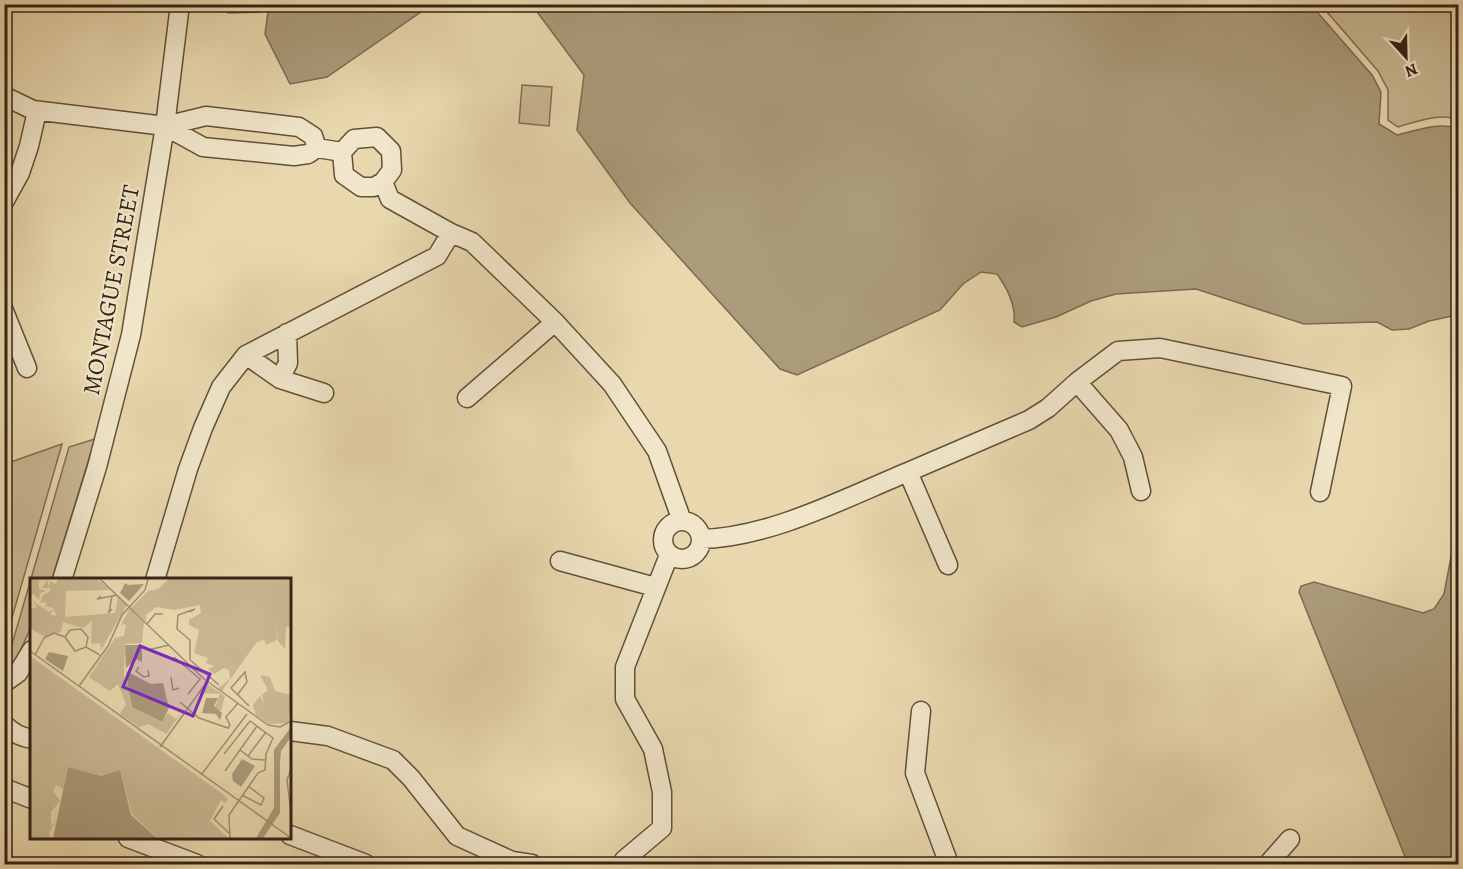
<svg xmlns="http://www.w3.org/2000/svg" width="1463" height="869" viewBox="0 0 1463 869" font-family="Alegreya,serif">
	<rect width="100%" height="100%" fill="#e9d8ae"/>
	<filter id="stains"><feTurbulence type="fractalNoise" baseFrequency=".00333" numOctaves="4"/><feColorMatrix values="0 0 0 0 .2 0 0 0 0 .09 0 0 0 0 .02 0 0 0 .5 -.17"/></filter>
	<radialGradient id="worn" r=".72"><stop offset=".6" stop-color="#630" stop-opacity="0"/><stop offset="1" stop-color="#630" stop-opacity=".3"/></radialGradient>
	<path fill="#cab994" stroke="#7f6e55" stroke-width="1.5" d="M228,5v-1l33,1 -1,7 -32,1z
		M1321,5h137v115c-17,-8 -43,2 -60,7l-10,-7v-30l-10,-19z
		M522,85l30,2 -3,39 -30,-3z
		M95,439l-43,140 -20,1 -1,47 -14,31 -12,13v-16l6,-7 58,-201z
		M62,444l-57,198v-178z"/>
	<path fill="#ab9b7a" stroke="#7b6b52" stroke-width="1.5" d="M269,5v-1l162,1 -104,72 -37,7 -25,-50z
		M532,5h779l61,70 9,17 -2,32 18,11c18,-4 43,-14 61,-6v189l-6,-2 -23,5 -20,8 -17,1 -15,-8 -73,2 -108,-35 -80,5 -25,7 -35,16 -34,10 -8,-5c2,-18 -7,-34 -17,-48l-16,-2 -18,12 -23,26 -143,65 -17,-6 -150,-166 -53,-73 7,-55z
		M1458,520v344h-50l-109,-272 2,-6 13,-4 109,31 11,-4 10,-15z"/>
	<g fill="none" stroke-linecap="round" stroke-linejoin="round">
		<g stroke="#61513c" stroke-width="21">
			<path id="minor" d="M4,96l29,14 132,16 41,-10 93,11 14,9 4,12
				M165,126l38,21 91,9 14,-2 9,-6 25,4
				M377,137l14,14 1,19 -9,12 -9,5h-13l-17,-12 -2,-23 12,-13z
				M383,182l7,17 61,34 21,9 83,80
				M4,202l16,-29 9,-27 8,-35
				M4,311l23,57
				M280,379l8,-16 -1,-30
				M324,393l-44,-14 -34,-24 191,-99 14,-23
				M467,398l88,-76 57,62 45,67 25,70
				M1141,491l-8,-34 -14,-27 -42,-48 41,-31 42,-3 182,38 -22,106
				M663 540a19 19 0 1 1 38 0a19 19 0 1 1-38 0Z
				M701,539c68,-1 144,-41 207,-67
				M560,561l95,26
				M948,565l-40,-93 121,-52 19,-12 29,-26
				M62,580l35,-113 34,-132 34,-209 15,-122
				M155,580l33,-111 15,-41 18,-41 25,-32
				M4,683l14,-10 14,-23
				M921,711l-6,62 34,91
				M4,724c8,9 16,13 28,15
				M290,731l38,5 65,24 18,18 46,58 55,25 20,3
				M4,788l28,11
				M290,835l76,29
				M128,838l69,26
				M624,860l38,-32v-36l-9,-43 -28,-50v-32l44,-112
				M1268,864l22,-25"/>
		</g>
		<use href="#minor" stroke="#f1e6ca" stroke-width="18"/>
	</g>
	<g text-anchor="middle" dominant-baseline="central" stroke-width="4.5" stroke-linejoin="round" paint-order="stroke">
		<g font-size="24" fill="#342416" stroke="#f1e6ca">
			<text transform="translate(111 290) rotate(-79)">MONTAGUE STREET</text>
		</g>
	</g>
	<g transform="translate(30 578)">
		<rect width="261" height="261" fill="#e9d8ae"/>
		<path d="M0,1h13l-4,1v9l7,2 -6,2 -1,7 -5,-6 -4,1zM17,1l2,8 1,-6 6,3 2,-5h39l14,11 -45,1 -1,26 50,-4 3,-17 9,9 -26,45 -1,-7 -9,1 1,-23 -9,7 -20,-6 -2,10 -16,5 -15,-9v-19l7,-2 -5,-6 17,11 3,-3 -1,6 6,1 -4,-8 -9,-2 3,-1 -2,-3 -5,1 3,-8 7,-3v-4h-8zM139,1h122v48h-5l-1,22 -7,-8 -2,-23 1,22 -11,5 -2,-6 -8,4 -34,48 -4,-3 12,-9 -1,-9 -5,-2 -10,6 -6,-5 6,-3 -8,-3 2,-5 -14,-5 5,-23 -10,-5v-5l12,-7 -1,-8 -26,5 -18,-3 -10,8v6l-15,-13 17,-17 10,-2zM100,30l14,14 -2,21 -17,1 -1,36 5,3 3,24 29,15 7,-9 8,6 7,-8 -17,23 -18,-10 -9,3 -19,-13 6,-10 -8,-20 -8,7 -21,-14 26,-39 9,-2 2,-12 -5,1zM0,78l194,139 4,4 -3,4 -4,-3 -11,21 18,17h-70l-26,-24 -12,-44 -19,6 -33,-9 -5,22 -7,-4 -3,6 7,10 -9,11v14l5,-5 -7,12 2,5h-21zM230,97l10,2 5,14 16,4 -3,28 -19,1 -13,-9 -3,-10 7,-9 4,7 -2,-8 6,-5zM176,105l19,13 -4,15 -6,-3 5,-14 -23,-1z" fill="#cab994"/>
		<path d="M95,5l3,2 16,-1 -15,17 -9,-8zM95,67h17v17l-6,-3 -10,9zM19,74l19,4 -5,15 -18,-12zM96,93l25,13 12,-1 6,25 -7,14 -30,-15zM176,120h12l-4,8 8,7 -2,7 -4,-6 -14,-1zM261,149v10l-10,14 -1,12v50l-17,25h-7l18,-30v-58zM212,181l13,7 -14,21 -8,-6 -1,-7zM38,189l33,9 19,-6 11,45 26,23h-104z" fill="#ab9b7a"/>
		<path fill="none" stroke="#a19071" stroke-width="1.5" d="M70,1l105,101M71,18l-4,3 20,-4M82,31l-3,3 3,-16M159,34l6,-3 -17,6 -1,14 13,11v20l29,25M117,46l8,-10h8M35,59l5,-7 11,-1 7,8 -2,10M118,72l21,-5M0,73l261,187M5,77l9,-17 10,-5 11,4 10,14 11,-4 14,8M144,79l26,22 -12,15M109,89l-3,4 8,6 5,-1 -1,-6M141,99l2,13 6,-2M177,103l61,44 12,2 11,-6M49,108l29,-40 14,-31 23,-25 3,-11M208,116l9,-12 -2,-10 -14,16 18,18M150,124l19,16 29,10 2,-3 -4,-8 12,-14M130,169l46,-64M210,172l12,9 13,1M194,176l26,-33 23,17 -7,16 -1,16 -7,3 -29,42 1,23M218,178l18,-24M261,191l-4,11 4,33M195,193l32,-45M171,197l46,-61M212,217l19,10 3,-7 -16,-12M193,228l-9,13 16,15"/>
		<path fill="#7b2cbf" fill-opacity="0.15" stroke="#7b2cbf" stroke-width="3" d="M110,68l70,28 -17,42 -70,-29z"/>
		<rect width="261" height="261" fill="none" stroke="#342416" stroke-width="3"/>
	</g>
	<rect width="1463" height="869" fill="none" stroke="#e9d8ae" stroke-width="24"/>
	<rect x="6" y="6" width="1451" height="857" fill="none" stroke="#342416" stroke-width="3"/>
	<rect x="12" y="12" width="1439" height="845" fill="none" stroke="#342416" stroke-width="1.5"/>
	<g transform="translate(1406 57) rotate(158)" stroke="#f1e6ca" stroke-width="4.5" paint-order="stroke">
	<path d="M0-4.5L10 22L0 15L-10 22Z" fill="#342416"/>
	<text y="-9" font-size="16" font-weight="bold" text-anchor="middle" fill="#342416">N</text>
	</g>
	<rect width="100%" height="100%" filter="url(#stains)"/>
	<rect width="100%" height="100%" fill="url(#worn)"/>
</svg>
